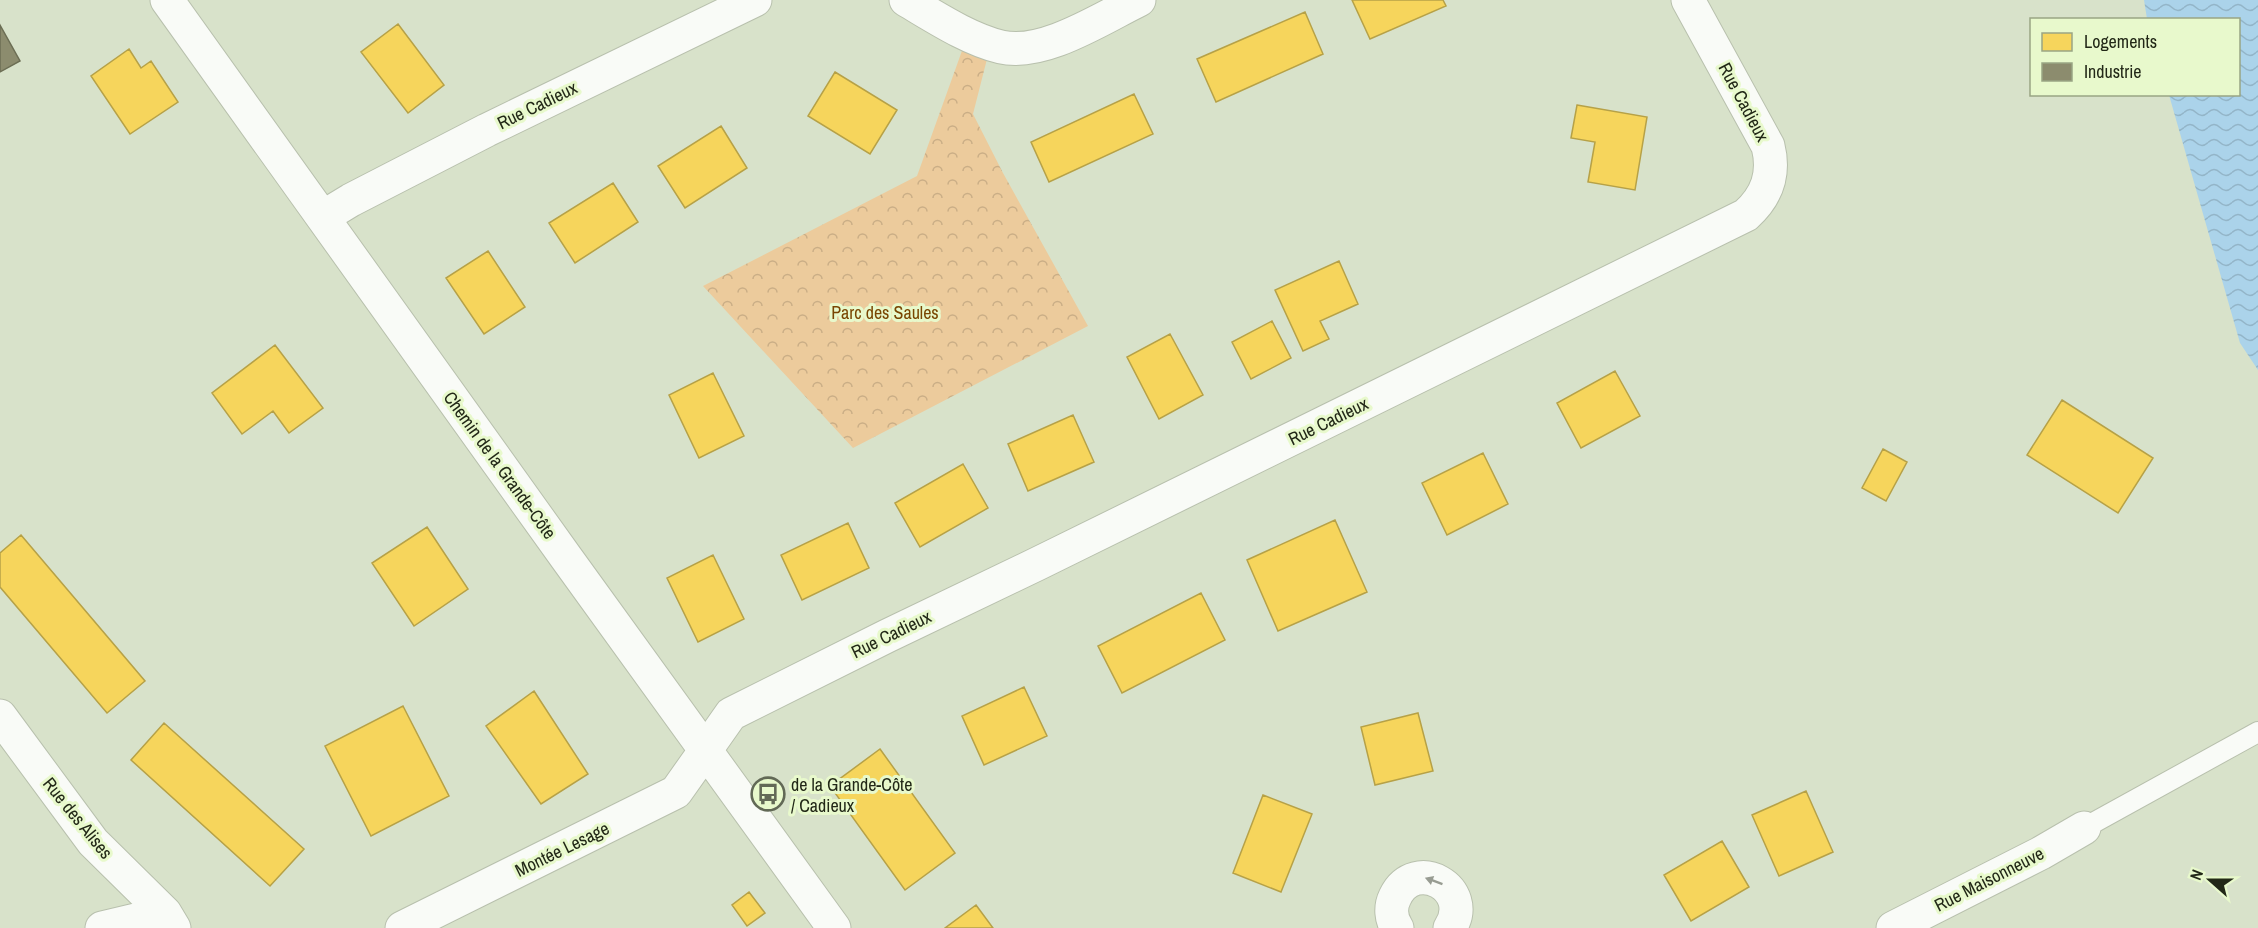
<svg xmlns="http://www.w3.org/2000/svg" width="2258" height="928" viewBox="0 0 2258 928" font-family="'Archivo Narrow',sans-serif">
	<defs>
		<pattern id="park-crowns" width="20" height="18" patternUnits="userSpaceOnUse" patternTransform="scale(1.5)"><rect width="20" height="18" fill="#eccb9c"/><path d="M2 6a3 3 0 1 1 6 0M12 15a3 3 0 1 1 6 0" fill="none" stroke="#caae86"/></pattern>
		<pattern id="water-waves" width="16" height="10" patternUnits="userSpaceOnUse" patternTransform="scale(1.5)"><rect width="16" height="10" fill="#abd3ea"/><path d="M0 5q4-4 8 0t8 0" fill="none" stroke="#93b5c8"/></pattern>
	</defs>
	<rect width="100%" height="100%" fill="#d8e2ca"/>
	<path fill="url(#park-crowns)" d="M963,48l24,11 -14,55 30,59 85,153 -235,122 -150,-162 214,-110z"/>
	<path fill="url(#water-waves)" d="M2144,0h114v370l-18,-27 -71,-248 69,-1v-74l-91,-1z"/>
	<path fill="#f6d55c" stroke="#b6a147" stroke-width="1.5" d="M1352,0h91l3,6 -76,33z
		M1305,12l18,42 -107,48 -19,-43z
		M398,24l46,61 -36,28 -47,-61z
		M129,49l12,19 10,-7 27,41 -48,32 -39,-58z
		M835,72l62,38 -27,44 -62,-38z
		M1134,94l19,40 -104,48 -18,-40z
		M1577,105l70,12 -12,73 -47,-8 7,-40 -24,-4z
		M721,126l26,42 -62,40 -27,-42z
		M613,183l25,39 -63,41 -26,-40z
		M488,251l37,56 -41,27 -38,-56z
		M1339,261l19,43 -38,17 9,18 -26,12 -28,-61z
		M1272,321l19,37 -40,21 -19,-37z
		M1170,334l33,61 -44,24 -32,-62z
		M275,345l48,63 -34,25 -16,-22 -31,23 -30,-41z
		M1615,371l25,45 -59,32 -24,-45z
		M713,373l31,63 -45,22 -30,-63z
		M2062,400l91,58 -35,55 -91,-58z
		M1073,415l21,47 -66,29 -20,-47z
		M1883,449l24,13 -21,39 -24,-13z
		M1483,453l25,51 -61,31 -25,-52z
		M963,464l25,44 -68,39 -25,-44z
		M1335,520l32,72 -89,39 -31,-71z
		M848,523l21,45 -67,32 -21,-45z
		M427,527l41,62 -54,37 -42,-63z
		M21,535l124,146 -38,32 -107,-126v-34z
		M713,555l31,64 -46,23 -31,-64z
		M1201,593l24,47 -103,53 -24,-47z
		M1024,687l23,49 -63,29 -22,-49z
		M534,691l54,83 -47,30 -55,-78z
		M403,706l46,90 -78,40 -46,-90z
		M1418,713l15,58 -58,14 -14,-58z
		M164,723l140,126 -34,37 -139,-126z
		M880,749l75,104 -50,37 -75,-104z
		M1806,791l27,61 -54,24 -27,-61z
		M1263,795l49,19 -31,78 -48,-19z
		M1722,841l27,46 -58,34 -27,-46z
		M749,892l16,21 -18,13 -15,-21z
		M976,905l17,23h-48z"/>
	<path fill="#8c8c6e" stroke="#6c6e54" stroke-width="1.5" d="M0,25l20,36 -20,11z"/>
	<g fill="none" stroke-linecap="round" stroke-linejoin="round">
		<g stroke="#b8c0ad" stroke-width="22">
			<path id="lane" d="M2084,828l174,-96"/>
		</g>
		<g stroke="#b8c0ad" stroke-width="35">
			<path id="street" d="M906,0c29,17 62,39 95,47 42,10 101,-29 138,-47
				M323,217l28,-17 136,-70 268,-130
				M0,716l93,126 72,71 9,15
				M705,751l26,-37 156,-78 150,-72 709,-349c21,-19 29,-41 22,-69l-80,-146
				M102,928l63,-15
				M1397,928c-6,-9 -7,-21 -2,-31 20,-42 80,-8 55,31
				M1893,928l148,-75 43,-25"/>
		</g>
		<g stroke="#b8c0ad" stroke-width="35">
			<path id="secondary" d="M167,0l398,556 269,372
				M402,928l274,-136 29,-41"/>
		</g>
		<use href="#lane" stroke="#f9fbf7" stroke-width="20"/>
		<use href="#street" stroke="#f9fbf7" stroke-width="33"/>
		<use href="#secondary" stroke="#f9fbf7" stroke-width="33"/>
	</g>
	<defs><path id="oneway-solid" d="M-6-.8H1V-3.2L6.5 0L1 3.2V.8H-6Z" transform="scale(1.5)"/></defs>
	<use fill="#989c92" href="#oneway-solid" transform="translate(1434 881) rotate(-160)"/>
	<defs>
		<g id="bus-ring" transform="scale(1.725)"><circle r="9.5" fill="#e8f9cc" stroke="#626956" stroke-width="1.5"/><path d="M-5-6H5V4H4V6H2V4H-2V6H-4V4H-5ZM-3.5-4V0h7V-4ZM-3.5 1.2v1.5H-2V1.2ZM2 1.2v1.5H3.5V1.2Z" fill="#626956"/></g>
	</defs>
	<g fill-rule="evenodd">
		<use href="#bus-ring" x="768" y="794"/>
	</g>
	<g text-anchor="middle" dominant-baseline="central" stroke-width="6" stroke-linejoin="round" paint-order="stroke">
		<g font-size="18" fill="#222817" stroke="#e8f9cc">
			<text transform="translate(1744 102) rotate(62)">Rue Cadieux</text>
			<text transform="translate(537 105) rotate(-26)">Rue Cadieux</text>
			<text transform="translate(1328 421) rotate(-26)">Rue Cadieux</text>
			<text transform="translate(500 465) rotate(54)">Chemin de la Grande-Côte</text>
			<text transform="translate(891 634) rotate(-26)">Rue Cadieux</text>
			<text transform="translate(78 818) rotate(51)">Rue des Alises</text>
			<text transform="translate(562 849) rotate(-26)">Montée Lesage</text>
			<text transform="translate(1989 879) rotate(-27)">Rue Maisonneuve</text>
		</g>
		<g font-size="18" fill="#794602" stroke="#e8f9cc">
			<text x="885" y="312">Parc des Saules</text>
		</g>
		<g font-size="18" fill="#222817" stroke="#e8f9cc" text-anchor="start">
			<text x="791" y="784">de la Grande-Côte<tspan x="791" dy="21">/ Cadieux</tspan></text>
		</g>
	</g>
	<rect x="2030" y="18" width="210" height="78" fill="#e8f9cc" stroke="#99a584" stroke-width="1.5"/>
	<rect x="2042" y="33" width="30" height="18" fill="#f6d55c" stroke="#99a584" stroke-width="1.5"/>
	<text x="2084" y="48" font-size="18" fill="#222817">Logements</text>
	<rect x="2042" y="63" width="30" height="18" fill="#8c8c6e" stroke="#99a584" stroke-width="1.5"/>
	<text x="2084" y="78" font-size="18" fill="#222817">Industrie</text>
	<g transform="translate(2210 880) rotate(291)" stroke="#e8f9cc" stroke-width="4.5" paint-order="stroke">
	<path d="M0-4.5L10 22L0 15L-10 22Z" fill="#222817"/>
	<text y="-9" font-size="16" font-weight="bold" text-anchor="middle" fill="#222817">N</text>
	</g>
</svg>
